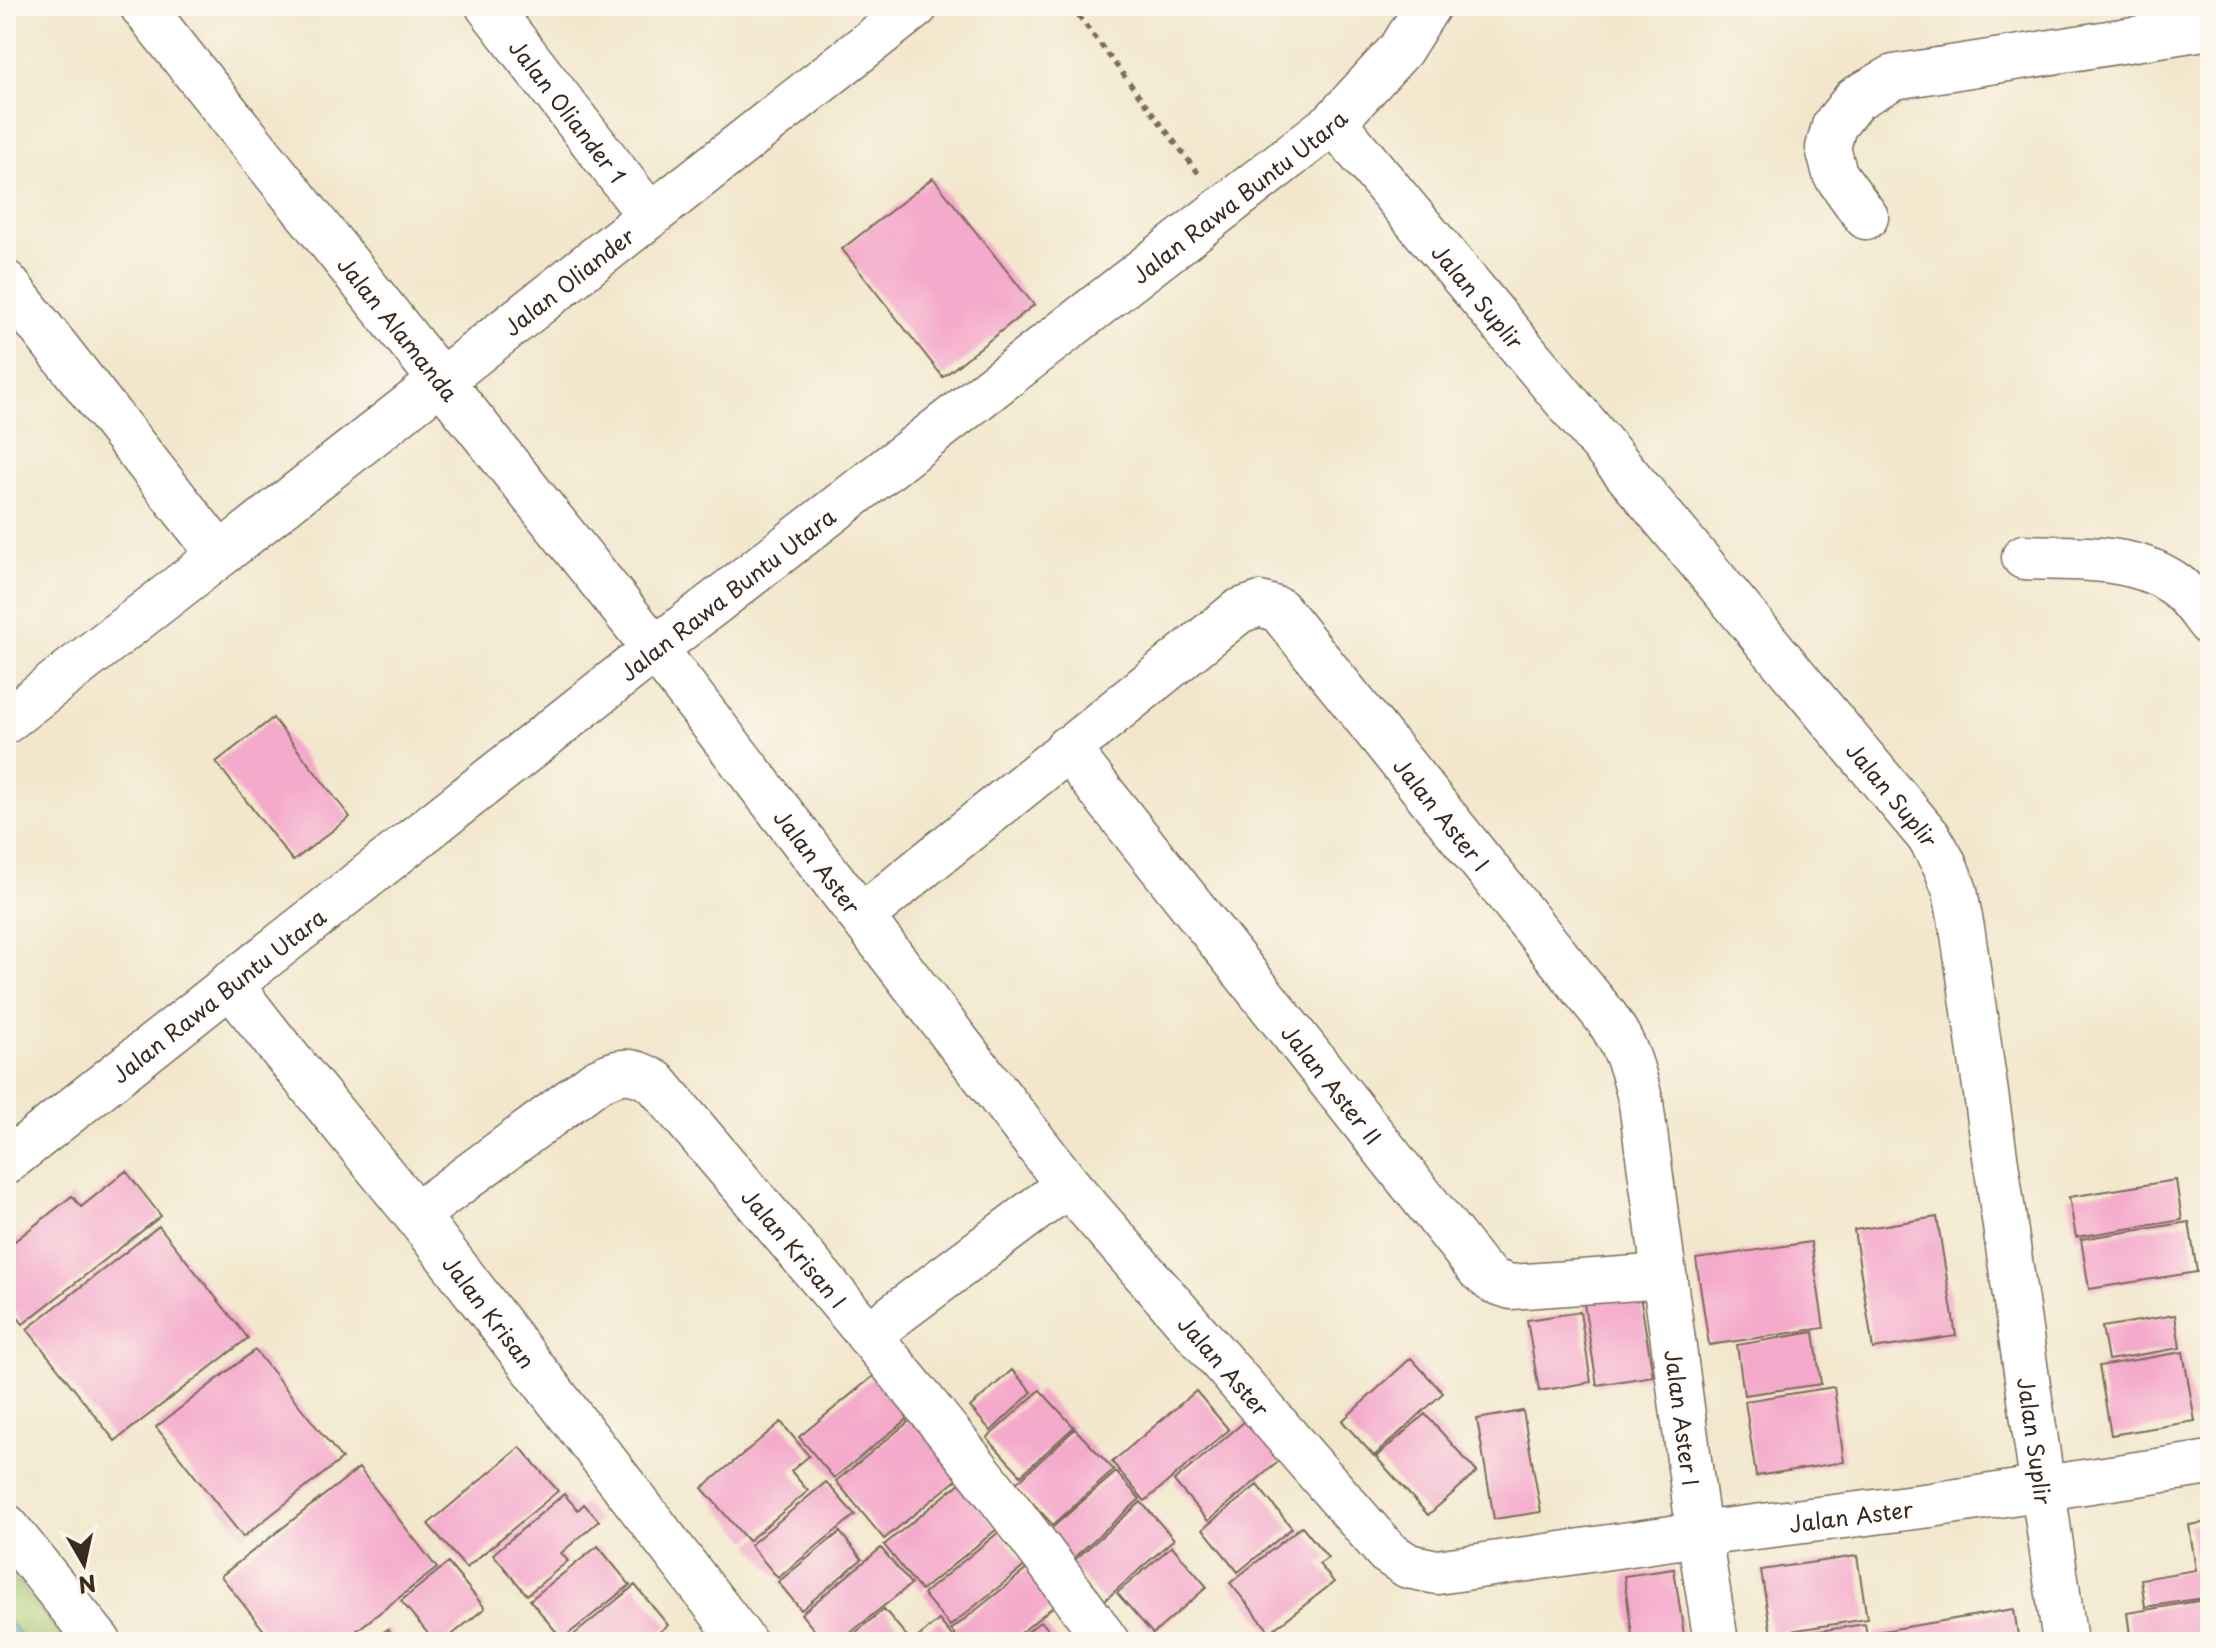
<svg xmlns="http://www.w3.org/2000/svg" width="2216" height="1648" viewBox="0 0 2216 1648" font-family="'Playpen Sans',sans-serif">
	<rect width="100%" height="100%" fill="#fbf7ec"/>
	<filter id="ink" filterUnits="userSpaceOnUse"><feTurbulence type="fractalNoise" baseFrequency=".0125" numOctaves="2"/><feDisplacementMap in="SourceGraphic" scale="16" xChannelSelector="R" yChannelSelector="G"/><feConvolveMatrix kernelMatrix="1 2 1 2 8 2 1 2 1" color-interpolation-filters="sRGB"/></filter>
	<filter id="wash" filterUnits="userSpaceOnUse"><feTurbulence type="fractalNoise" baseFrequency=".006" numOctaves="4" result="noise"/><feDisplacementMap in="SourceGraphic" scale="32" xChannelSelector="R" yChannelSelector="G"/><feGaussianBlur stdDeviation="1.8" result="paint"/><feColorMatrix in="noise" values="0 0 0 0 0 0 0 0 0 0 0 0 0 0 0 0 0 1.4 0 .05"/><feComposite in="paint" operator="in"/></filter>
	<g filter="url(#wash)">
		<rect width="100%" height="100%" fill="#f2e7cc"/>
		<path fill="#a6c870" stroke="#707947" stroke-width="2" d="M6,1567l59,75h-39l-20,-24z"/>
		<path fill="#5dbbdc" stroke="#4c727d" stroke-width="2" d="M6,1618l20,24h-20z"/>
		<g id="blocks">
			<path fill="#f4aacb" d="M933,178l101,127 -91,72 -101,-128z
				M273,718l77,99 -57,44 -77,-99z
				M126,1171l35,45 -138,108 -17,-22v-54l66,-52 9,11z
				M2176,1180l6,40 -106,17 -7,-40z
				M1937,1217l19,119 -83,13 -19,-119z
				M2189,1222l8,50 -108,17 -8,-50z
				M159,1226l89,112 -133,103 -88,-112z
				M1811,1242l13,86 -115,17 -13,-86z
				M1638,1283l15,93 -56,9 -15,-94z
				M1580,1312l11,70 -52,9 -12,-71z
				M2175,1315l5,33 -72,12 -6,-33z
				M1814,1332l7,52 -77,11 -7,-50z
				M255,1350l87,109 -99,78 -87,-110z
				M2183,1352l12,69 -84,14 -12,-69z
				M1411,1358l32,35 -69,63 -32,-35z
				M1012,1370l20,22 -41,39 -21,-24z
				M876,1374l35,42 -77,62 -35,-41z
				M1834,1387l10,75 -88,14 -11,-75z
				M1040,1390l34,37 -53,48 -34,-37z
				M1196,1391l33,39 -84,71 -33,-39z
				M1523,1411l18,101 -47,7 -17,-100z
				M1425,1414l52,58 -49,43 -52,-58z
				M1250,1417l34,40 -76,64 -34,-40z
				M912,1419l48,58 -76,62 -48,-58z
				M781,1422l28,34 -18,15 17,20 -60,50 -46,-53z
				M1075,1429l39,41 -61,55 -38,-41z
				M520,1447l38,44 -92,77 -38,-44z
				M359,1468l78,100 -95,74h-69l-52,-66z
				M1116,1472l24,27 -70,62 -25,-27z
				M826,1482l29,33 -77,63 -28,-33z
				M960,1483l37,46 -76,62 -37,-46z
				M1257,1485l35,43 -54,44 -35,-43z
				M564,1494l14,16 6,-6 15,17 -38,32 7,8 -41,34 -34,-41z
				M1141,1502l33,37 -70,62 -34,-37z
				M2210,1522v75l-65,10 -4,-28 55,-9 -7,-45z
				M1302,1526l26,32 -9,6 15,18 -64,50 -40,-49z
				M840,1532l22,27 -61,51 -23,-28z
				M999,1532l27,33 -76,61 -27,-32z
				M598,1546l32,39 -68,54 -32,-39z
				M1172,1546l35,41 -54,47 -36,-41z
				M881,1548l30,36 -72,58h-15l-23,-28z
				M1857,1556l10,63 -96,15 -10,-64z
				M448,1563l37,45 -42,34h-8l-34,-41z
				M1027,1569l29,35 -46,38h-49l-10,-12z
				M1674,1569l11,73h-52l-9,-66z
				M635,1585l33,40 -21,17h-82z
				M2210,1599v43h-79l-4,-29z
				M884,1609l26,31 -3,2h-63z
				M2014,1609l5,33h-142l-1,-10z
				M939,1620l18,22h-45z
				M1041,1621l18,21h-44z
				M1865,1624l3,18h-94v-4z
				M388,1629l10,13h-28z"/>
		</g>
	</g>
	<g filter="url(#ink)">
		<use href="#blocks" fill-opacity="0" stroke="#7b6c5b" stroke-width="2"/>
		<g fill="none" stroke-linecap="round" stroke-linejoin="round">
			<g stroke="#7b6c5b" stroke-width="47">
				<g id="minor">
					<path id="s1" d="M142,6l513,643 413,536 319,367 21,14 29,6 262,-38 232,-29 279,-42"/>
					<path id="s2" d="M488,6l162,210"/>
					<path d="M1866,217l-31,-43 -7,-26 6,-22 21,-27 39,-22 316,-50"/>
					<path d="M6,283l214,272"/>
					<path d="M2024,557c48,2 107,-3 148,25 15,9 27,28 38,42"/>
					<path id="s3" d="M6,721l214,-166 696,-549"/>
					<path id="s4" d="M1067,748l412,521 14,12 18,6 153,-11"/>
					<path id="s5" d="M862,916l377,-305 21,-7 19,6 327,407c21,30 27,51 35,86l58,431 17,108"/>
					<path id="s6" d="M230,984l46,59 140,172 328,427"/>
					<path id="s7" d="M416,1215l181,-134c26,-12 33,-13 58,1 154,183 314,364 452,560"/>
					<path d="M868,1335l200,-150"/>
				</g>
			</g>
			<g stroke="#7b6c5b" stroke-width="47">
				<g id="tertiary">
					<path id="s8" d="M1334,122l595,715 16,28 10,26 8,43 102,708"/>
					<path id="s9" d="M6,1162l649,-513 679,-527 67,-73 27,-43"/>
				</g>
			</g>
			<g stroke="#7b6c5b" stroke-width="47">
				<path id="primary" d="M6,1526l93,116"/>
			</g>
			<path stroke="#7b6c5b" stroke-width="5" stroke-dasharray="6 6" stroke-linecap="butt" d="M1071,6l128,168"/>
			<use href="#minor" stroke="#fff" stroke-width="44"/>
			<use href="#tertiary" stroke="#fff" stroke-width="44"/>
			<use href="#primary" stroke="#fff" stroke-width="44"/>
		</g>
	</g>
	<g text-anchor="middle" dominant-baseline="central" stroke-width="8" stroke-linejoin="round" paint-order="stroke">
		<g font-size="22" fill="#3b2a1e" stroke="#fbf7ec">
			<text stroke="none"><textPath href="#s2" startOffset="132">Jalan Oliander 1</textPath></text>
			<text stroke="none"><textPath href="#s9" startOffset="1566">Jalan Rawa Buntu Utara</textPath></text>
			<text stroke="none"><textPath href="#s3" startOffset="714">Jalan Oliander</textPath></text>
			<text stroke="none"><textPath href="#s8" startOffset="226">Jalan Suplir</textPath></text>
			<text stroke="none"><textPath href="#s1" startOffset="412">Jalan Alamanda</textPath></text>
			<text stroke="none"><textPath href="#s9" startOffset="918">Jalan Rawa Buntu Utara</textPath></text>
			<text stroke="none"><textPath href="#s8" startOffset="874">Jalan Suplir</textPath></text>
			<text stroke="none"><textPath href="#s5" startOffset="788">Jalan Aster I</textPath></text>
			<text stroke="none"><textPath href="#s1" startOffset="1090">Jalan Aster</textPath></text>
			<text stroke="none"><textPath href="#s9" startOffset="270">Jalan Rawa Buntu Utara</textPath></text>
			<text stroke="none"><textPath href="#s4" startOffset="428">Jalan Aster II</textPath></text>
			<text stroke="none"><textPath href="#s7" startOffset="504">Jalan Krisan I</textPath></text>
			<text stroke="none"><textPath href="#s6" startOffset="418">Jalan Krisan</textPath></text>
			<text stroke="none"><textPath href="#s1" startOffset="1738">Jalan Aster</textPath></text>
			<text stroke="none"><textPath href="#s5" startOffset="1460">Jalan Aster I</textPath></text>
			<text stroke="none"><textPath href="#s8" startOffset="1546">Jalan Suplir</textPath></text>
			<text stroke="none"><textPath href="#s1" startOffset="2458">Jalan Aster</textPath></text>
		</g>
	</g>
	<rect width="2216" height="1648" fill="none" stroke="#fbf7ec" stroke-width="32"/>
	<g transform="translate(84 1564) rotate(171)" stroke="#fbf7ec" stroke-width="6" paint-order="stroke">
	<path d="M0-6L14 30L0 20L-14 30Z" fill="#3b2a1e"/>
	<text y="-12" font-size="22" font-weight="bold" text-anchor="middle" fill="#3b2a1e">N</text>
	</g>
</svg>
